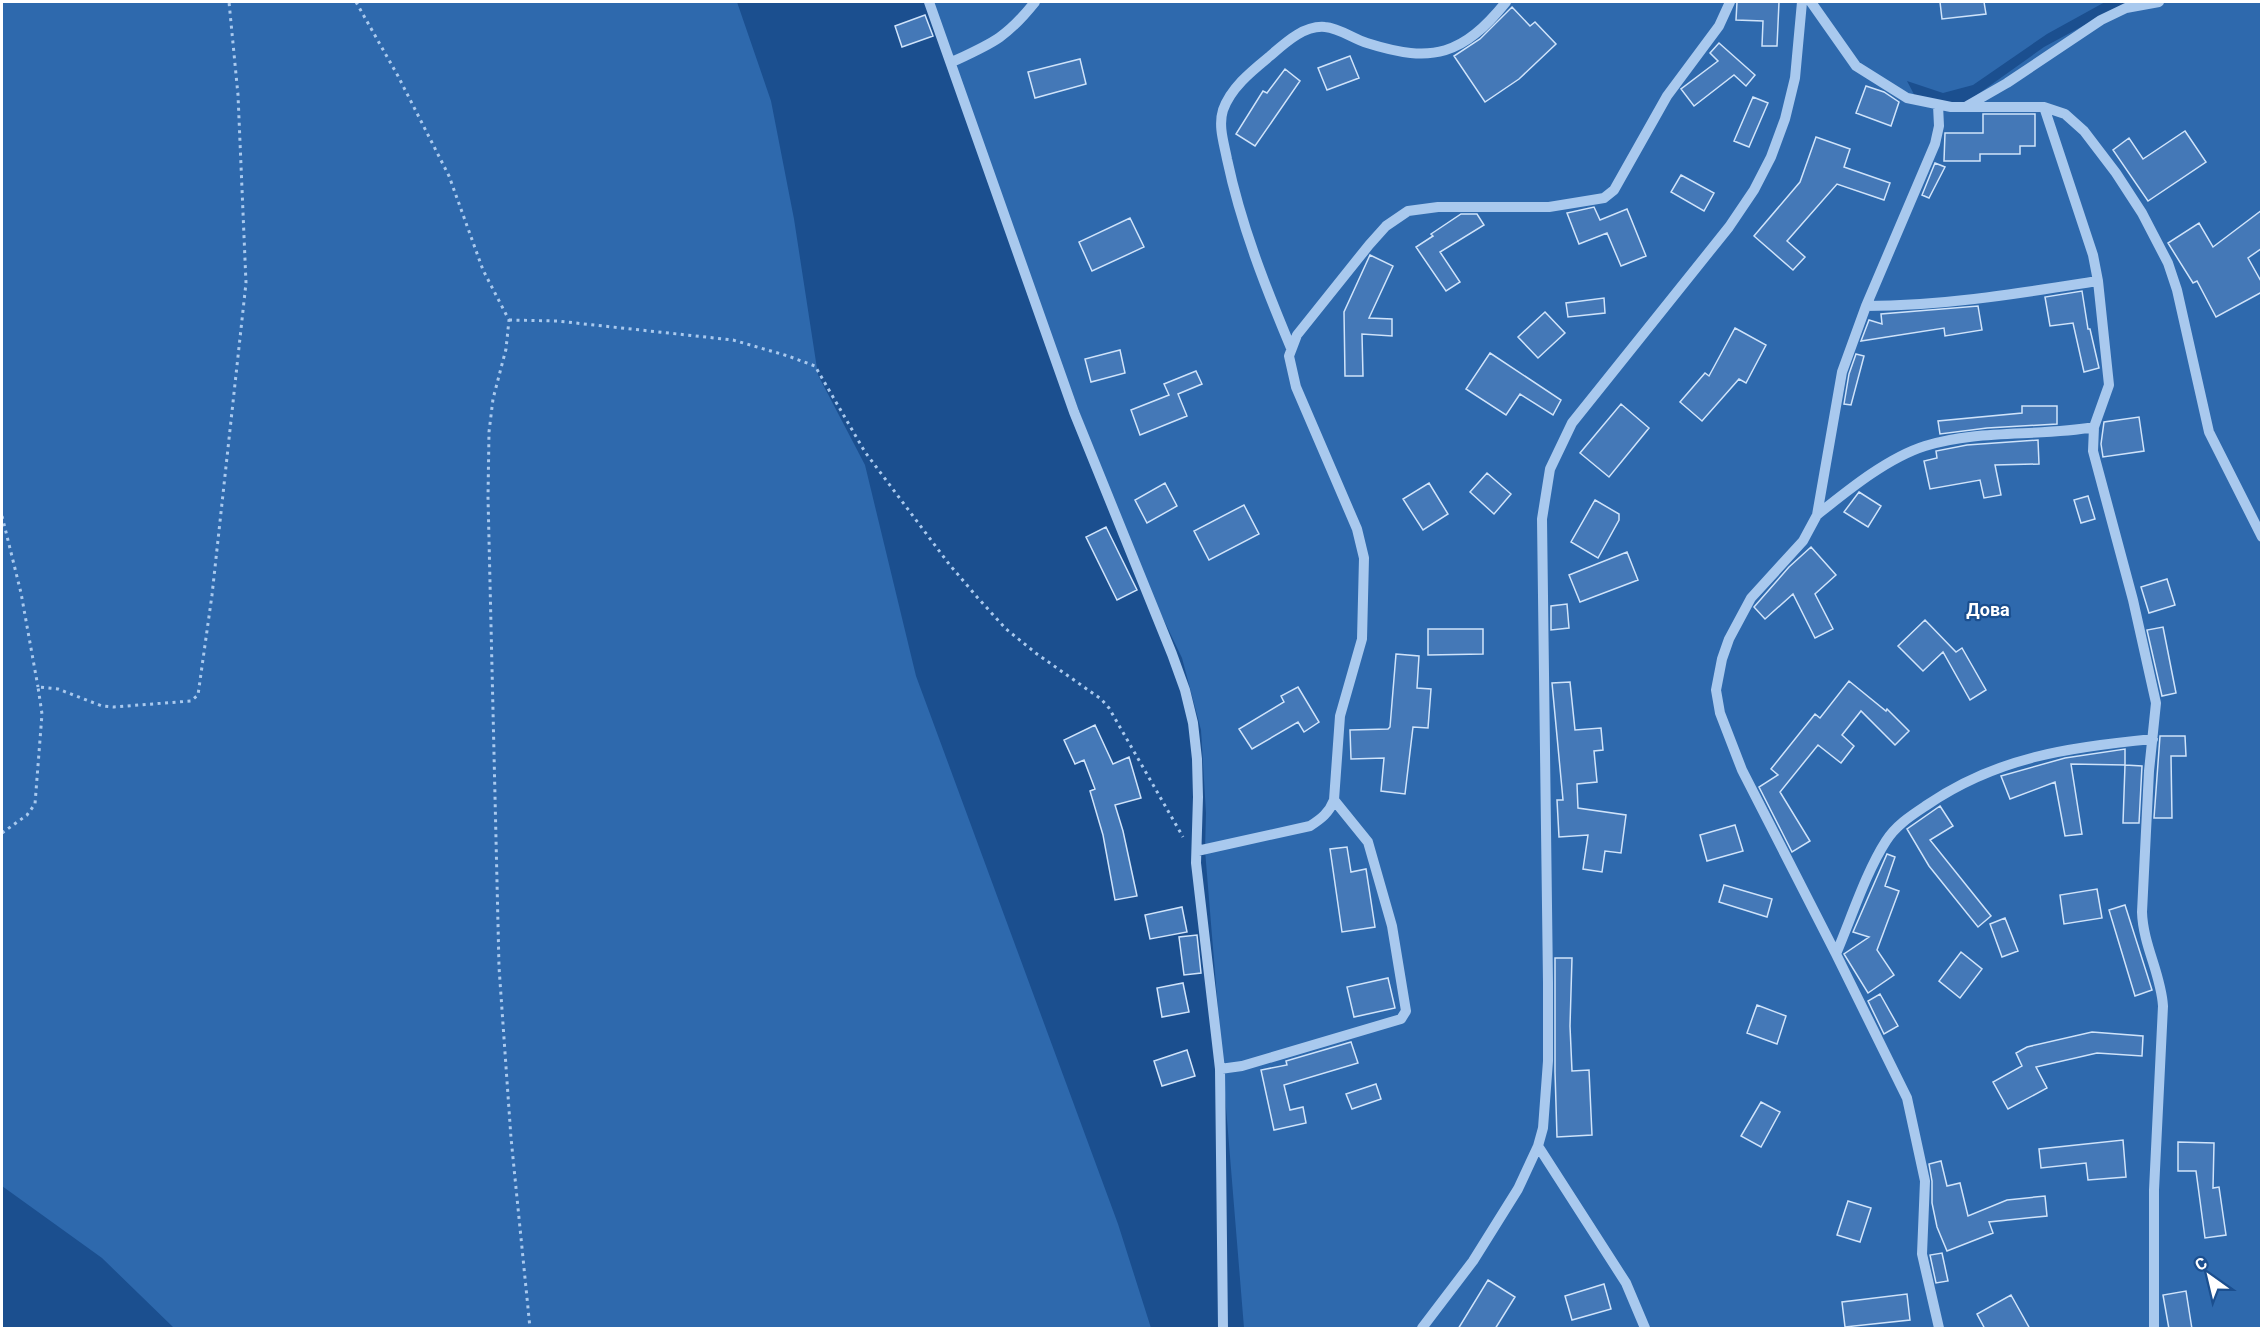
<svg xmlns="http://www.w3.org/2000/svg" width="2263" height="1330" viewBox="0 0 2263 1330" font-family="Roboto,sans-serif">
	<rect width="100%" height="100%" fill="#1b4f8f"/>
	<path fill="#2e69ad" d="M2,2h735l34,99 23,118 24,156 47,90 51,211 202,548 33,104h-977l-72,-70 -100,-72z
		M931,2h1174l-58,32 -74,51 -30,8 -36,-12 10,19 47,4 80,-57 83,-45h134v1326h-1017l-39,-478 1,-37 -5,-83 -19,-72 -47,-98 -105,-279z"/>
	<path fill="#4478b7" stroke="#cfe3fa" stroke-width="1.5" d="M1737,2h42l-2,44h-15l1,-25 -27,-1z
		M1940,2h44l2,12 -44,5z
		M1512,7l18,19 5,-4 21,22 -37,35 -34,23 -31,-46 26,-17z
		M925,15l8,21 -31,11 -7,-21z
		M1719,43l36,32 -9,11 -12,-11 -40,31 -13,-17 37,-28 -8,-8z
		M1350,56l9,22 -32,12 -9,-22z
		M1080,59l6,25 -51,14 -7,-26z
		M1285,69l15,12 -45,65 -19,-12 27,-43 4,2z
		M1866,86l18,6 15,10 -8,24 -35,-13z
		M1753,97l15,6 -19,44 -15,-6z
		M1983,114h52v32h-15v8h-40v7h-36l1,-28h38z
		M2185,131l21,31 -58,39 -35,-51 16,-12 14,21z
		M1816,137l34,12 -6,18 46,16 -6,17 -47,-16 -50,57 18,16 -12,13 -39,-34 46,-54z
		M1935,163l10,4 -16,31 -7,-3z
		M1681,175l33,18 -10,18 -33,-19z
		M1594,207l6,13 27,-11 19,47 -25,10 -14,-33 -28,11 -12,-31z
		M2262,210v38l-14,10 14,25v9l-46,25 -19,-36 -4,2 -25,-40 31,-20 14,24z
		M1461,214h16l7,11 -44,27 20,30 -14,9 -30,-44 17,-11 -2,-2z
		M1130,218l14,29 -52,24 -13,-29z
		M1370,255l23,11 -24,52 23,1v17l-30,-2 1,42h-18l-1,-64z
		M2082,291l6,38h2l9,39 -15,4 -11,-49 -23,3 -5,-29z
		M1604,298l1,15 -37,4 -2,-14z
		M1978,306l4,24 -37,6 -1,-8 -83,13 8,-21 13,4 -1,-10z
		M1545,312l20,21 -27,25 -20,-21z
		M1735,328l31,17 -20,38 -7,-4 -37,42 -22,-19 25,-29 4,3z
		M1120,350l5,23 -34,9 -6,-23z
		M1490,353l71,47 -8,15 -33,-21 -14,21 -40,-26z
		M1856,354l8,2 -13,49 -7,-1 5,-30z
		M1196,371l6,13 -24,10 9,22 -47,19 -9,-25 38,-15 -5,-11z
		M1621,404l28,24 -40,49 -29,-24z
		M2022,406h35v18l-70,4 -47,6 -2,-13 84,-8z
		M2139,417l5,34 -41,6 -2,-13 3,-22z
		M2038,440l1,24 -44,1 6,30 -17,3 -4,-18 -50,9 -6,-28 13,-3 -1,-7 31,-6z
		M1487,473l24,21 -17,20 -24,-22z
		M1165,483l12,23 -30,17 -12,-23z
		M1429,483l19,31 -25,16 -20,-31z
		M1859,492l22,14 -13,21 -24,-15z
		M2088,496l7,23 -14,4 -7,-23z
		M1595,500l24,14v6l-21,38 -27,-16z
		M1244,505l15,29 -50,26 -15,-29z
		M1106,527l31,63 -20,10 -31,-63z
		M1811,547l25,28 -21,19 18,35 -18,9 -22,-44 -28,25 -11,-12 35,-40z
		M1627,552l11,28 -58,22 -11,-27z
		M2167,579l8,26 -26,8 -8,-26z
		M1567,604l2,24 -18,2v-24z
		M1925,620l31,32 6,-4 24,42 -16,10 -27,-48 -20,19 -25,-25z
		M2163,627l13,66 -14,3 -15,-66z
		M1428,629h55v25l-55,1z
		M1396,654l23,2 -2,32 14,1 -3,39 -15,-1 -8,67 -24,-3 3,-33 -33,1 -1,-29 38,-1 2,-2z
		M1849,681l37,30 1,-2 22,22 -14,14 -34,-34 -19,24 12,11 -13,17 -23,-18 -38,47 30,49 -18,11 -33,-65 19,-12 -7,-6 44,-55 5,4z
		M1570,682l5,48 26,-2 2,22 -9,1 3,31 -20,2 1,24 48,7 -5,38 -16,-2 -3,21 -19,-3 5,-34 -29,2 -2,-37h6l-11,-117z
		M1298,687l21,35 -15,10 -6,-10 -46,27 -13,-20 45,-27 -3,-6z
		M1095,725l18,39 16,-7 12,41 -26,7 8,26 14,65 -22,4 -12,-65 -13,-44 5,-2 -11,-29 -9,4 -11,-24z
		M2160,736h25l1,20h-15l1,62h-18z
		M2125,749v16l-54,-1 11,70 -17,2 -10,-54 -45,17 -9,-23 64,-18z
		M2125,765l17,1 -3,57h-16z
		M1940,806l13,20 -23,14 61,76 -13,11 -49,-61 -22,-37z
		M1735,825l8,26 -36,10 -7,-26z
		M1347,847l4,25 15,-3 9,58 -33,5 -12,-83z
		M1887,854l8,3 -10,29 14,5 -22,59 17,25 -26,18 -24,-39 25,-17 -16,-5z
		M1724,885l48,14 -5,18 -48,-15z
		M2097,889l5,29 -38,6 -4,-29z
		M2125,905l27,85 -17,6 -26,-86z
		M1182,907l5,25 -37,7 -5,-24z
		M2005,918l13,33 -16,6 -12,-33z
		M1197,935l4,38 -17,2 -5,-38z
		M1961,952l21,17 -22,29 -21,-17z
		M1555,958h17l-2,68 2,45 17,-1 3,65 -35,2 -2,-65z
		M1388,978l7,30 -41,9 -7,-30z
		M1183,983l6,29 -27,5 -5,-29z
		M1880,994l18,32 -14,8 -16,-33z
		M1757,1005l29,11 -9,28 -30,-11z
		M2092,1032l51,4 -1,20 -45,-3 -61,14 11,21 -39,21 -15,-27 29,-16 -6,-13 11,-6z
		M1351,1042l7,21 -74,22 6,25 13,-3 3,16 -32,7 -13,-60 26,-5 -1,-4z
		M1187,1050l8,26 -33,10 -8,-25z
		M1376,1084l5,15 -29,10 -6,-15z
		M1761,1102l19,10 -19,35 -20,-11z
		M2123,1140l3,37 -38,3 -2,-17 -45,5 -2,-19z
		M2178,1142l36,1 -1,45 6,-1 7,48 -21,3 -9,-67h-18z
		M1941,1161l6,25 13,-3 8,33 39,-16 38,-4 2,20 -58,6 4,11 -46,18 -10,-24 -5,-24v-22l-3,-17z
		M1848,1201l23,7 -11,34 -23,-7z
		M1942,1253l6,28 -12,2 -6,-28z
		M1488,1280l27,17 -20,32h-37z
		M1604,1284l7,25 -39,11 -7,-24z
		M2186,1291l6,38h-23l-6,-34z
		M1907,1294l3,26 -65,7 -3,-25z
		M2011,1295l19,34h-45l-8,-15z"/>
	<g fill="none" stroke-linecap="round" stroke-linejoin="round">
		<path stroke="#a9c9ee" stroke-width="3" stroke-dasharray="3 4.5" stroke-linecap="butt" d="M356,2l42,74 51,100 34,94 26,50 -3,29 -13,50 -4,33 -1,65 11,470 12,171 19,190
			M509,320l48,1 176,19 55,16 27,10 50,86 84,112 28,33 29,32 31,25 64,45 8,9 74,129
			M2,516l19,77 17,94
			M2,833l25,-18 8,-11 7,-90 -4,-27 20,2 44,17 12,1 77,-6 7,-6 14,-100 34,-312 -8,-188 -9,-93"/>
		<path stroke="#a9c9ee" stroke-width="10" d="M929,2l145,410 98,242 13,36 8,33 4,36 1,38 -2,66 24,206 3,259
			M1811,2l45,64 51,32 44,9h93l21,7 19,17 32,42 26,40 26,50 9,27 32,142 53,105
			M952,62c41,-19 54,-24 83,-60
			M1938,105l1,21 -4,18 -69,162 -24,66 -25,143 -14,26 -52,57 -22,41 -7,20 -6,31 4,23 22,57 94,184 71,144 18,83 -3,73 17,74
			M1967,106l40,-23 94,-63 25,-12 33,-6
			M2044,107l49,148 5,26 11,104 -15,42 -1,24 40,149 23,103 -7,68 -7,141c1,33 19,62 21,94l-9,184v138
			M1866,306c78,0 155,-13 232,-25
			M1291,348c-26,-62 -50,-123 -64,-189 -3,-16 -9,-33 -4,-49 8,-23 30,-40 47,-54 15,-13 34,-31 55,-29 14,1 29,12 42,16 66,21 96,12 139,-41
			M1817,515c30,-24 70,-57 108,-69 54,-17 113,-9 169,-19
			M1197,851l113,-25c11,-7 19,-13 24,-26l6,-84 22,-77 2,-81 -7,-29 -61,-142 -7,-31 8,-21 72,-90 17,-19 22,-15 30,-4h111l49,-8 6,-1 10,-8 53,-94 52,-70 11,-24
			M1836,954c15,-35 30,-82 50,-113 10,-16 26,-26 41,-36 70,-48 143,-58 226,-66
			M1220,1069l22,-3 159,-47 5,-8 -14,-85 -24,-84 -34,-42
			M1538,1146l88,137 19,45
			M1422,1328l51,-67 45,-72 20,-43 5,-18 5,-67v-78l-6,-464 8,-50 22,-46 157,-196 25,-37 17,-33 14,-38 10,-41 7,-76"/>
	</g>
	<g text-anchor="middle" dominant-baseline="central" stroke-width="4.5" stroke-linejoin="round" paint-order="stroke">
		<g font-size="18" font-weight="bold" fill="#fff" stroke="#1b4f8f">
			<text x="1988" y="609">Дова</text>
		</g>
	</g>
	<rect width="2263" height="1330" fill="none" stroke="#ffffff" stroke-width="6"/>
	<g transform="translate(2209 1276) rotate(326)" stroke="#1b4f8f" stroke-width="4.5" paint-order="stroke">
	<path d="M0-4.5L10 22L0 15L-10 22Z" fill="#ffffff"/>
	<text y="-9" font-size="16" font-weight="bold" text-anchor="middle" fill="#ffffff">С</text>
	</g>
</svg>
